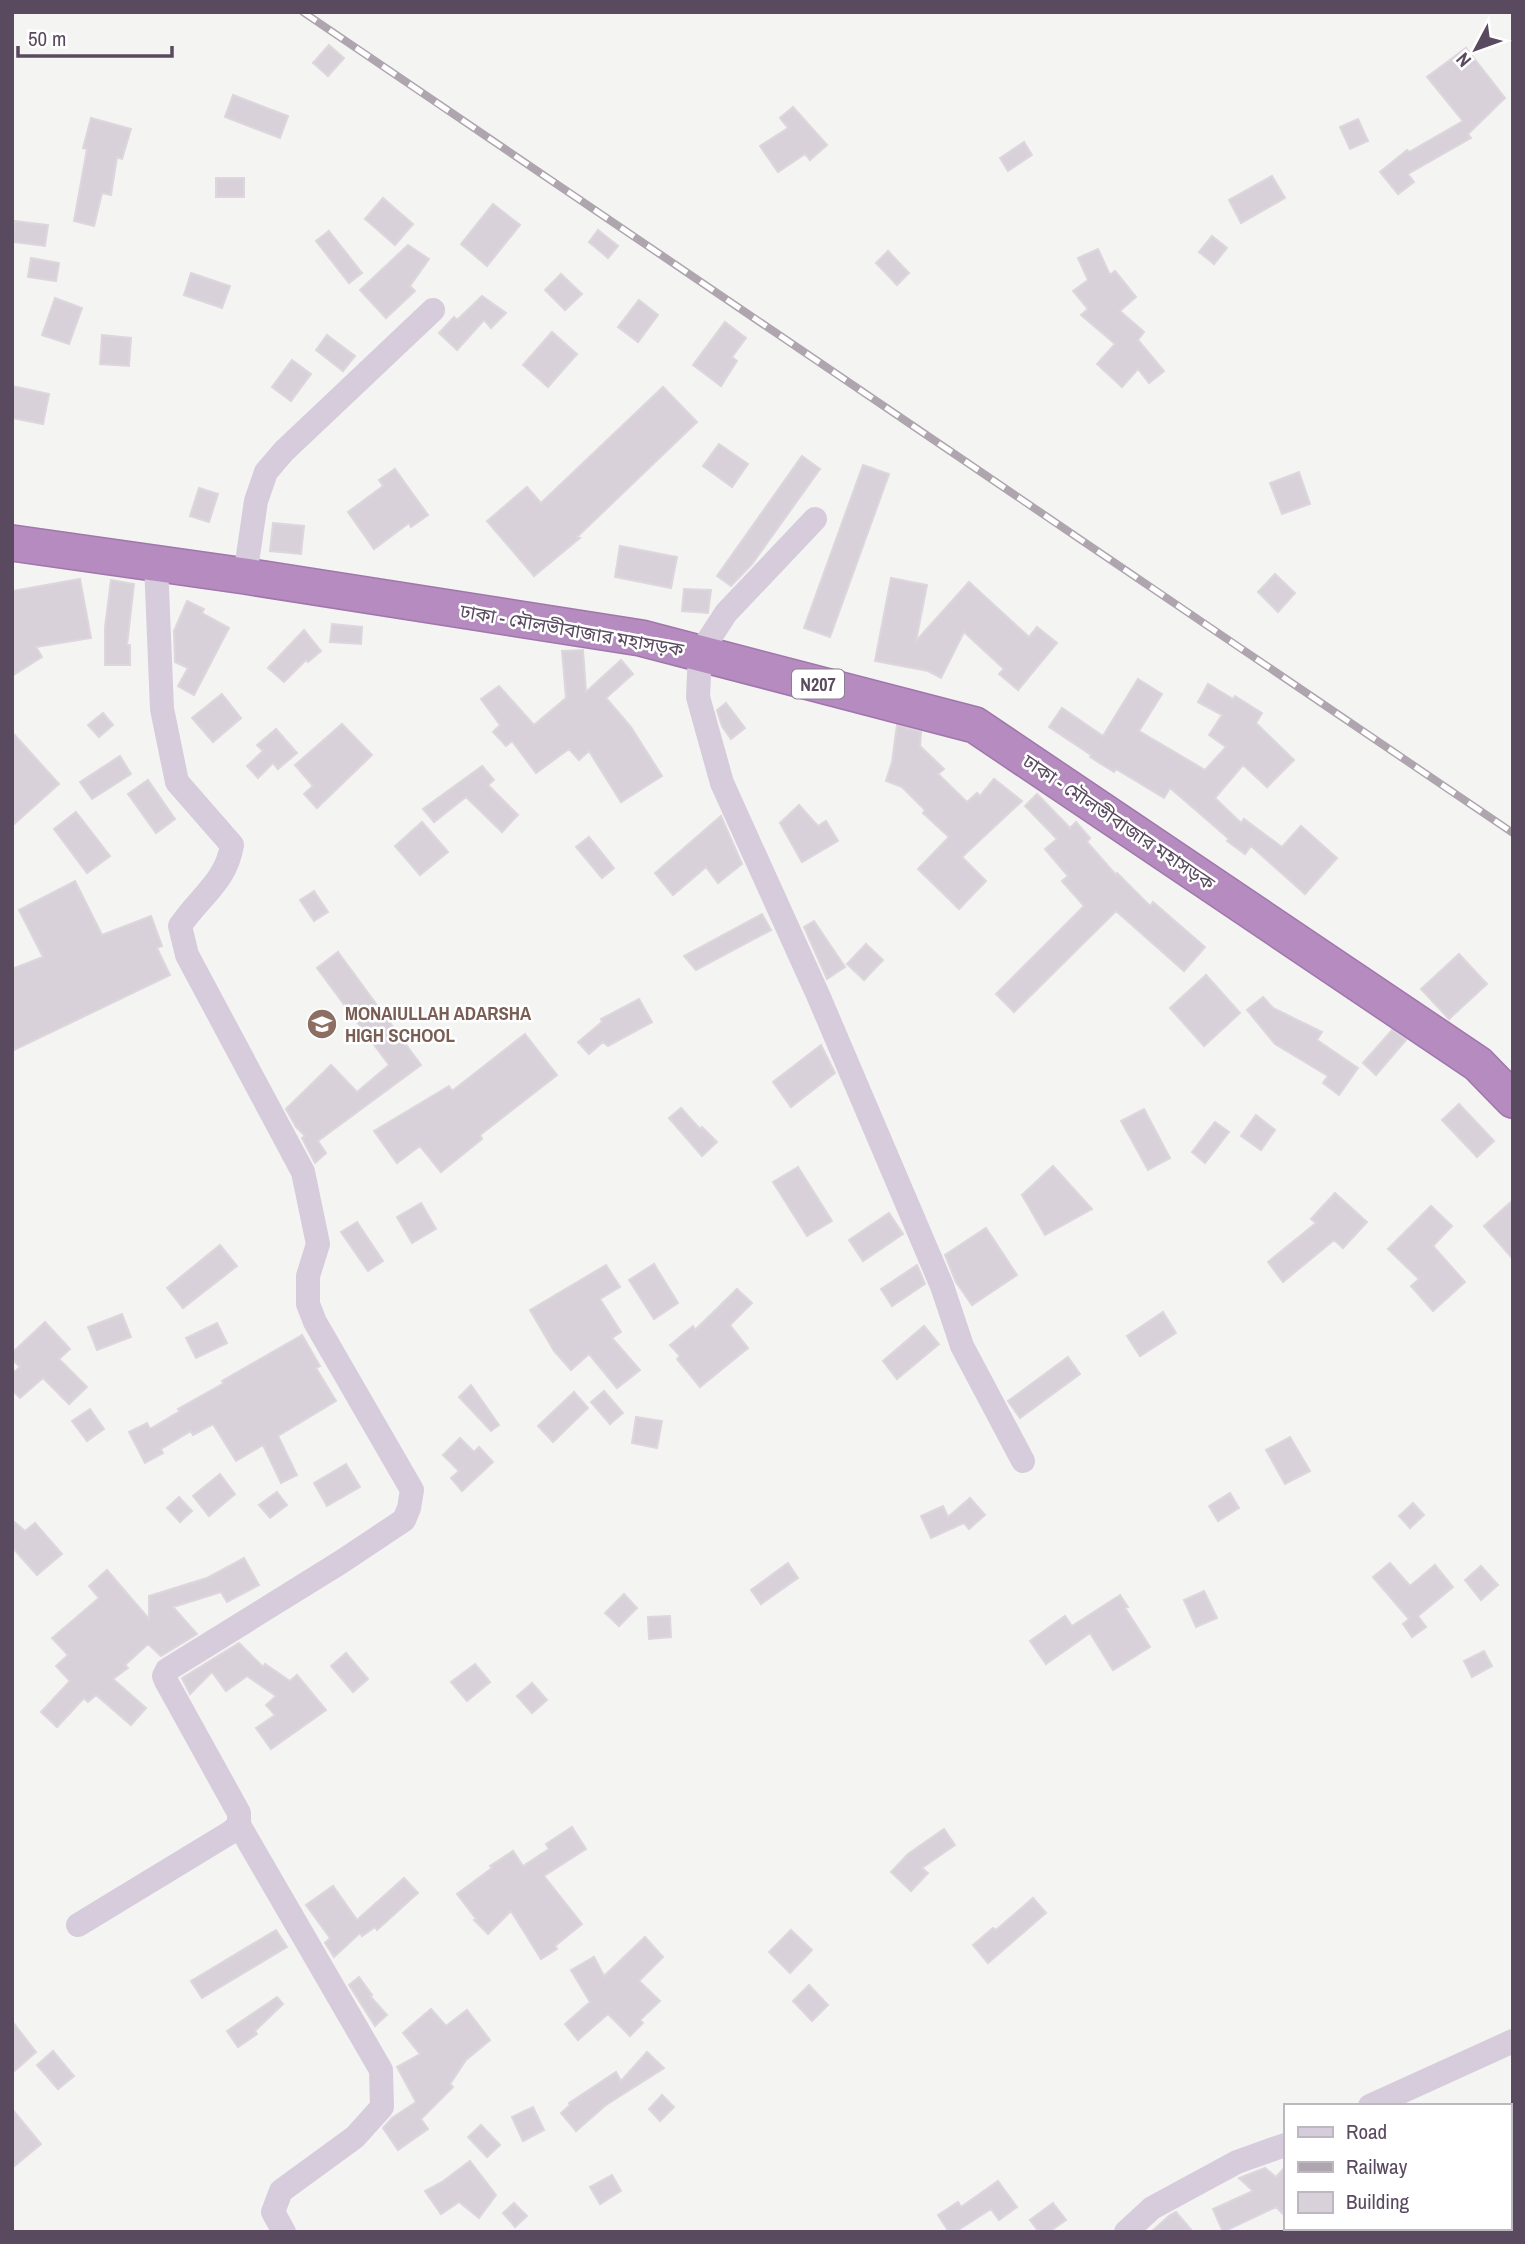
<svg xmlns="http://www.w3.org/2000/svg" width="1525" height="2244" viewBox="0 0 1525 2244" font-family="'Archivo Narrow','Noto Sans Bengali',sans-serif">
	<rect width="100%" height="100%" fill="#f4f4f2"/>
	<path fill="#d8d1d9" stroke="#ddd6dd" stroke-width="2" d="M329,45l15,13 -16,18 -15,-13z
		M1466,48l39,50 -37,36 3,4 -63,36 6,8 -16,12 -18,-22 27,-22 2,2 54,-31 -36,-44z
		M233,95l55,21 -8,22 -55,-21z
		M793,107l34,38 -17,15 -5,-6 -27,18 -18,-26 28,-18 -8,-10z
		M91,118l40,11 -9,30 -5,-2 -6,38 -9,-2 -8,33 -20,-5 13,-72 -4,-1z
		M1358,119l10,22 -18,8 -10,-22z
		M1024,142l8,13 -24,16 -8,-13z
		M1272,176l13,22 -44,25 -12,-23z
		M216,178h28v19h-28z
		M383,198l30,26 -18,21 -30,-26z
		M493,204l27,21 -33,41 -26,-22z
		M15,221l33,4 -3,21 -32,-4z
		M598,230l20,16 -10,12 -19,-16z
		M329,231l33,42 -13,10 -33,-42z
		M1212,236l15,12 -13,16 -15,-12z
		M408,245l21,14 -19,27 5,5 -29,27 -26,-28z
		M1098,249l12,26 5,-4 21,26 -16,14 24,21 -6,8 26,31 -15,12 -11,-14 -16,18 -25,-23 18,-20 -34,-29 7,-6 -15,-18 15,-11 -10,-22z
		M888,251l21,22 -12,12 -21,-22z
		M31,258l28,5 -3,18 -28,-4z
		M191,273l39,13 -8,22 -38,-13z
		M561,274l21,20 -17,16 -20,-20z
		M482,296l24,17 -15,15 -7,-8 -27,30 -18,-17 15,-16 3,3z
		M55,298l27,10 -13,36 -27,-9z
		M639,300l19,15 -20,27 -20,-15z
		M725,322l21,16 -14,19 5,4 -16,25 -28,-21z
		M552,332l25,22 -29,33 -25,-22z
		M102,335l29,3 -2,28 -29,-2z
		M327,335l28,21 -12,15 -27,-21z
		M292,360l19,14 -20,27 -19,-14z
		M12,386l37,8 -6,30 -31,-6z
		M663,387l34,35 -120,115 3,1 -46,38 -47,-55 40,-34 14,16z
		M719,444l29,20 -16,23 -29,-21z
		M802,456l18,13 -68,95 -21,22 -14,-10z
		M863,465l26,9 -59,163 -26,-9z
		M395,469l33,46 -17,12 -2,-4 -35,26 -26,-37 35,-26 -4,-6z
		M1299,472l11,32 -28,10 -12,-31z
		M199,488l19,6 -9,28 -19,-6z
		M273,523l31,3 -3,28 -31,-3z
		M620,546l57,11 -6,31 -56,-11z
		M1275,574l20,19 -17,19 -20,-20z
		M891,578l36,7 -11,56 53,-59 60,55 8,-10 20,16 -39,47 -19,-16 5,-5 -40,-37 -23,46 -13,-7 -53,-10z
		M80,579l11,59 -55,9 6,10 -30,19v-85z
		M111,580l23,4 -7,61h3v20h-25v-38z
		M684,589l27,1 -3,23 -26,-2z
		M187,601l17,8 -2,4 27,15 -35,67 -16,-9 10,-18 -13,-6 -1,-31z
		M332,624l30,3 -1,17 -31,-2z
		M304,630l17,21 -13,11 -2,-2 -22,22 -16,-14z
		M583,650l3,42 35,-32 12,14 -27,24 25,29 31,49 -41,26 -32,-51 -10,9 -10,-11 -33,24 -24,-32 -6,5 -13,-14 7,-7 -19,-26 18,-13 35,39 32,-27 -4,-47z
		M1138,679l24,15 -23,37 66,39 21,-23 -17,-12 13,-20 -24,-13 10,-18 25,15 2,-3 27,17 -6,10 38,37 -27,27 -24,-22 -28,33 26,25 3,-4 38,28 19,-21 36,32 -32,36 -54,-48 -6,8 -18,-13 2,-2 -16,-14 -43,-37 -6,10 -48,-29 -2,3 -24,-15 1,-2 -42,-28 13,-19 41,28z
		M222,694l19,24 -28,24 -21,-24z
		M726,703l19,25 -14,11 -9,-13 -5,-16z
		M103,713l10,12 -14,12 -11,-12z
		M342,724l30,31 -55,53 -13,-14 9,-8 -18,-21z
		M897,725l24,7 -1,14 24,23 -6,5 29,28 10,-9 3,3 14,-17 28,22 -60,56 24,24 -27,28 -41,-40 31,-32 -26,-24 2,-3 -23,-23 -16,-6 6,-19z
		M276,729l21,24 -19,16 -5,-6 -15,15 -11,-12 16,-15 -6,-6z
		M12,732l47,52 -47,42z
		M120,756l11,18 -39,25 -12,-17z
		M482,766l12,14 -6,5 30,30 -16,17 -36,-35 -32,25 -11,-13z
		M148,780l27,39 -19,14 -28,-39z
		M1037,794l33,34 6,-6 14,16 -3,4 29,33 1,-2 33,33 3,-4 52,45 -21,24 -68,-60 -102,101 -18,-18 88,-88 -22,-25 6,-5 -23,-27 12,-10 -32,-33z
		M799,805l19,21 8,-5 12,20 -36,21 -22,-39z
		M76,812l34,44 -23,17 -33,-44z
		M721,816l21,48 -24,19 -12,-16 -33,28 -18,-22z
		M422,822l26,30 -28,23 -25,-29z
		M589,837l25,31 -12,10 -26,-31z
		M75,881l27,54 49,-19 11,30 -5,2 13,27 -158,76v-82l31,-12 -24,-47z
		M314,891l14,21 -14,9 -14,-21z
		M762,914l9,16 -75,40 -12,-14z
		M814,921l31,46 -18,12 -23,-52z
		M866,944l17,16 -19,20 -17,-16z
		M338,952l83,113 -103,76 8,12 -11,10 -13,-25 3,-2 -9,-9 -10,-18 45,-44 26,27 32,-27 -72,-97z
		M1459,954l28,30 -38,35 -28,-30z
		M1206,975l34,38 -36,33 -34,-38z
		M1263,997l10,11 49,24 -5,8 41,28 -19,27 -16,-12 5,-7 -53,-32 -28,-34z
		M639,999l13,23 -44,24 -5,-4 -14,12 -11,-12 24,-20 -1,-3z
		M1392,1030l14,10 -30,35 -13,-12z
		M525,1034l32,41 -77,60 2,4 -41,33 -21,-26 -23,17 -23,-32 75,-45 3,5z
		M821,1045l14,28 -44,34 -18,-25z
		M1459,1104l35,37 -17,16 -35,-37z
		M681,1108l19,21 2,-2 15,15 -15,14 -33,-38z
		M1144,1109l26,49 -22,12 -27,-49z
		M1256,1115l19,15 -14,20 -20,-14z
		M1215,1122l14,10 -24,31 -13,-11z
		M1053,1166l39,43 -47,26 -23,-40z
		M798,1167l34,54 -25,15 -34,-54z
		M1335,1193l32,29 -24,26 -9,-8 -51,42 -15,-20 48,-39 -5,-4z
		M1513,1200v59l-29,-33z
		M421,1203l15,26 -24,14 -15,-26z
		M1431,1206l21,20 -19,20 32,36 -32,29 -22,-25 8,-7 -31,-30z
		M889,1213l14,21 -40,27 -14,-21z
		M357,1222l26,39 -15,10 -27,-39z
		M986,1228l31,47 -45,30 -16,-23 -11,-27z
		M220,1245l17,21 -54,42 -16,-20z
		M654,1264l24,39 -24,16 -25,-39z
		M606,1265l14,22 -20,12 21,33 -9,6 28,32 -23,18 -28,-34 -18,16 -17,-19 -24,-41z
		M917,1265l8,19 -33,22 -11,-17z
		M737,1289l15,14 -22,22 18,23 -48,39 -23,-28 3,-3 -10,-11 23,-19 2,4z
		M1163,1312l13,21 -36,23 -13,-20z
		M122,1314l9,23 -34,13 -9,-23z
		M45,1322l25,27 -11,10 28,28 -18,17 -26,-26 -23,20 -8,-8v-16l8,-7 -8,-8v-6z
		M217,1323l10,20 -31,15 -10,-20z
		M924,1326l15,18 -42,35 -14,-18z
		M302,1335l18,31 -4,2 20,33 -58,35 19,39 -16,8 -18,-38 -27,16 -23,-37 -20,11 -2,-4 -30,18 2,4 -18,10 -16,-31 18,-9 3,6 30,-18 -2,-2 46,-26 -2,-2z
		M1068,1357l12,17 -60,44 -12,-17z
		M471,1385l28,40 -8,6 -32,-34z
		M604,1391l19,22 -13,11 -19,-22z
		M574,1392l14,16 -35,34 -15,-16z
		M90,1409l14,20 -17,12 -15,-20z
		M636,1417l26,4 -5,27 -25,-5z
		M1290,1437l20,34 -25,13 -19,-34z
		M460,1438l14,14 5,-5 14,15 -31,29 -11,-13 8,-7 -16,-16z
		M346,1464l14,23 -33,19 -13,-23z
		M220,1474l15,20 -26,22 -16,-20z
		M277,1492l10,13 -17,13 -11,-13z
		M1230,1493l9,15 -21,13 -9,-15z
		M179,1497l13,14 -12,11 -13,-14z
		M970,1498l15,17 -16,14 -5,-6 -33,15 -10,-22 22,-10 5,11z
		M1413,1503l11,12 -14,13 -11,-12z
		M12,1520l13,11 10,-8 27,31 -25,21 -25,-28z
		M244,1558l15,27 -32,17 -6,-10 -48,15 24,27 -36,22 -13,-12 -23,21 3,3 -15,11 33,29 -15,17 -35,-30 -8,7 -4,-4 -27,29 -16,-15 29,-31 -14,-15 12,-11 -16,-17 47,-40 -10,-12 18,-16 42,49v-23l58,-18z
		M788,1563l10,15 -37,26 -10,-14z
		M1390,1563l20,23 25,-21 18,22 -35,29 8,11 -14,10 -9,-13 6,-5 -36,-42z
		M1481,1566l17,19 -17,15 -16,-20z
		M1204,1591l13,27 -21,9 -12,-27z
		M624,1594l13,14 -18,18 -14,-13z
		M1120,1595l8,12 -3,1 25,39 -37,23 -23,-37 -44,31 -16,-23 35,-25 7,10z
		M670,1616l1,21 -22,2 -1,-22z
		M239,1643l24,24 2,-3 25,17 7,-6 29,35 -55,39 -15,-21 19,-13 -9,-10 10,-9 -29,-20 -21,15 -14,-19 -22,22 -8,-16z
		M1484,1651l8,15 -20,11 -8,-16z
		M346,1653l22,26 -15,13 -22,-26z
		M475,1664l15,18 -23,19 -16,-19z
		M532,1683l15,17 -15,13 -15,-17z
		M572,1827l14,22 -42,27 38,48 -27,22 2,3 -16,10 -30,-48 -23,23 -14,-14 2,-1 -19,-25 35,-26 -2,-2 23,-15 10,15 26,-17 -3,-5z
		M944,1829l11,16 -33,23 6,5 -17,18 -20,-19 17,-18z
		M404,1878l14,15 -41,37 -2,-3 -13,9 -2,-3 -26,24 -9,-14 5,-5 -24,-33 27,-19 24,34z
		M1033,1898l13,15 -58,50 -15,-18 20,-17 3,2z
		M276,1930l11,17 -85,51 -11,-17z
		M791,1930l21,20 -22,23 -21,-21z
		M645,1937l18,20 -24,24 21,20 -20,19 3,3 -13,13 -22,-22 -30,26 -13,-16 25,-22 -19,-32 23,-13 10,19z
		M359,1977l13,18 -2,1 17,19 -12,11 -26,-41z
		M809,1985l19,20 -16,16 -19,-20z
		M277,1997l6,7 -28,27 2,3 -19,13 -11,-16z
		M431,2009l15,17 21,-16 23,30 -24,20 -16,24 3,3 -32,32 7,10 -30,21 -15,-22 9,-10 24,-16 -19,-35 23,-13 -17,-21z
		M12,2021l24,31 -24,21z
		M53,2051l21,25 -16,13 -21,-24z
		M647,2052l17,16 -58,37 -30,26 -15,-18 9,-8 -1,-2 47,-31 5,9z
		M662,2095l12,12 -14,14 -11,-12z
		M533,2107l11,23 -21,11 -11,-24z
		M12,2109l29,35 -29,24z
		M481,2125l19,20 -13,12 -19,-20z
		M470,2161l26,34 -17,23 -20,-16 -18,12 -16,-23 17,-9z
		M1285,2167v49l-9,-9 -53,25 -10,-23 40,-18 -14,-13 26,-10 11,9z
		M612,2175l9,16 -21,13 -10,-17z
		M998,2181l19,26 -18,13 -8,-11 -36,23h-6l-11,-17 20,-13 3,5z
		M514,2203l13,13 -12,11 -12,-14z
		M1053,2203l13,17 -17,12h-10l-9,-12z
		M1176,2212l17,20h-42l19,-17z"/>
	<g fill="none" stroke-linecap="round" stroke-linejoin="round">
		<g stroke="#a176ac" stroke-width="38">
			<path id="highway" d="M12,543l233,33 396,62 334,87 503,339 35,36"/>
		</g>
		<path stroke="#d7ccdb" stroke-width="24" d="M815,519l-89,94 -26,40 -2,44 24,86 96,212 124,291 20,60 61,115
			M245,576l11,-75 10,-29 18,-21 149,-141
			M239,1825l142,245 1,37 -27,30 -74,54 -8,21 11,20
			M78,1925l153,-93 8,-7v-12l-73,-132 -2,-5 3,-6 174,-108 63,-42 5,-12 3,-18 -97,-168 -7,-18v-28l10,-32 -15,-72 -116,-217 -7,-29c20,-30 46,-44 52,-81l-55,-63 -15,-73 -6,-145
			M1370,2106l143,-65
			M1126,2232l26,-24 85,-46 48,-17"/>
		<use href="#highway" stroke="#b58bc0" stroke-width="35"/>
		<g stroke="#aea5af" stroke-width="8">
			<path id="rail" d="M303,12l1210,821"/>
		</g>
		<use href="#rail" stroke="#fff" stroke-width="5" stroke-dasharray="16" stroke-linecap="butt"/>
	</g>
	<defs>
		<g id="school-disc" transform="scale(1.575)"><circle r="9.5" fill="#8d6e63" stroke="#fff"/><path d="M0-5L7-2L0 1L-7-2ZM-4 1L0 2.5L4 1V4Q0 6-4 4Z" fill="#fff"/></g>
	</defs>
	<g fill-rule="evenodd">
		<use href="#school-disc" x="322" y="1024"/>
	</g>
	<g text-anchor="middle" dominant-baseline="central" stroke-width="5" stroke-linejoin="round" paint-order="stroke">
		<rect fill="#fff" stroke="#8c8090" stroke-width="2" x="792" y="669.5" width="52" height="29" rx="5"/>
		<g font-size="18" font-weight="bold" fill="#5a4a60">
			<text x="818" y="684">N207</text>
		</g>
		<g font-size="19" fill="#5a4a60" stroke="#fff">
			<text transform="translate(572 630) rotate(10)">ঢাকা - মৌলভীবাজার মহাসড়ক</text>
			<text transform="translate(1119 822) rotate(34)">ঢাকা - মৌলভীবাজার মহাসড়ক</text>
		</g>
		<g font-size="19" font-weight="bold" fill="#785e54" stroke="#fff" text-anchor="start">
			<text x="345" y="1013">MONAIULLAH ADARSHA<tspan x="345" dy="22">HIGH SCHOOL</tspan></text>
		</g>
	</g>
	<rect width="1525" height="2244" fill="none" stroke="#5a4a60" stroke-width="28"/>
	<rect x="1284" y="2104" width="228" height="126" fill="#ffffff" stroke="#bdb7bf" stroke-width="2"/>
	<rect x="1298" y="2127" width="35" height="10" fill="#d7ccdb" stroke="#bdb7bf" stroke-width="2"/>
	<text x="1346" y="2139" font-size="21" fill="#5a4a60">Road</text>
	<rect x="1298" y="2162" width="35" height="10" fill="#aea5af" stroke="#bdb7bf" stroke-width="2"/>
	<text x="1346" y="2174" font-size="21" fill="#5a4a60">Railway</text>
	<rect x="1298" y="2192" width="35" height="21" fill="#d8d1d9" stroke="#bdb7bf" stroke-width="2"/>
	<text x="1346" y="2209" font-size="21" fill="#5a4a60">Building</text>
	<g transform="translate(1476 49) rotate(229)" stroke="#ffffff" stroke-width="5" paint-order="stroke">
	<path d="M0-5L12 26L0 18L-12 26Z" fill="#5a4a60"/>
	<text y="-10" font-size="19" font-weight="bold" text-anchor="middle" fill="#5a4a60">N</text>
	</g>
	<path d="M18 46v10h154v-10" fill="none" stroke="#5a4a60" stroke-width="3.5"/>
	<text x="28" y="46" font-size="21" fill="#5a4a60" stroke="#ffffff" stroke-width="5" paint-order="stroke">50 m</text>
</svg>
